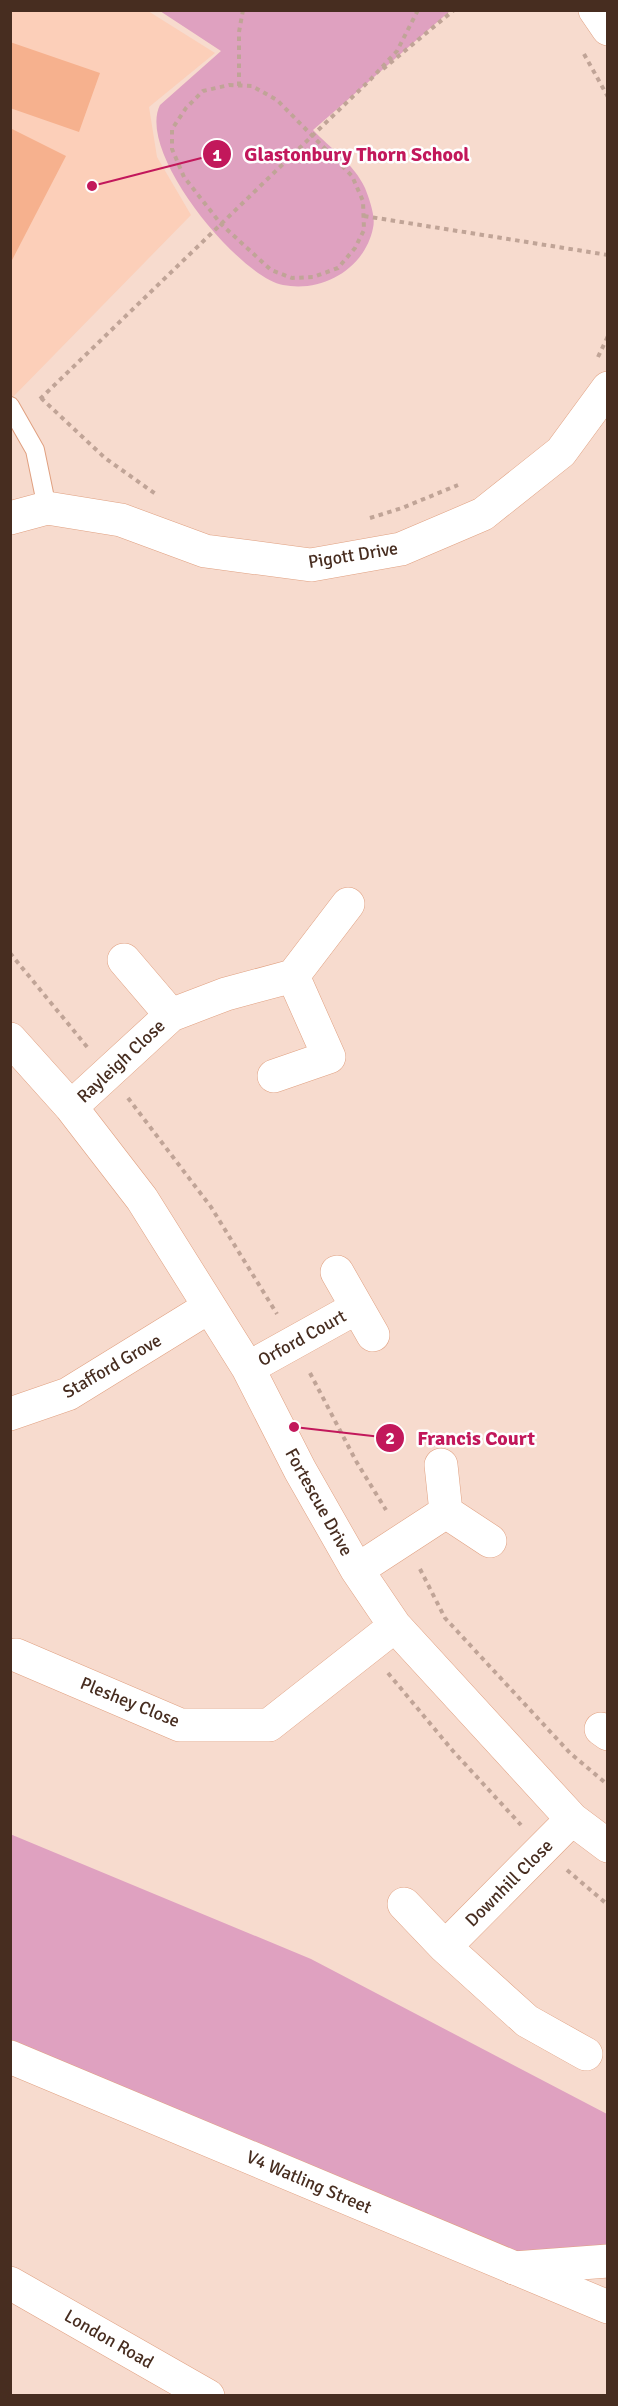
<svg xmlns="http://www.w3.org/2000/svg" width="618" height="2406" viewBox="0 0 618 2406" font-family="Signika,sans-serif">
	<rect width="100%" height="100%" fill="#f7dbce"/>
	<path fill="#fccfb9" d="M11,11h137l67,42 -66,54 8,50 34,58 -180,184z"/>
	<path fill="#dfa1c0" d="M160,11h290l-137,119c18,19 41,34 52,58 4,10 11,29 8,40 -8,40 -50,65 -90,57 -45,-9 -147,-133 -123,-180l61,-54z
		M10,1834l301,125 296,155v147l-93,7 -503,-211z"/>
	<path fill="#f6b18e" d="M10,42l90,31 -21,59 -69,-24z
		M10,128l56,28 -56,108z"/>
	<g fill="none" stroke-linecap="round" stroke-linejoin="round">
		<g stroke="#e0a080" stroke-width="20">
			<path id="service" d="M10,406l25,44 12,58"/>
		</g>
		<g stroke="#e0a080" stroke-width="34">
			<path id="minor" d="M595,10l13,19
				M10,518l37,-10 74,12 84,31 106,14 90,-16 82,-35 78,-62 47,-64
				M124,960l47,55
				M10,1039l61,68 71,92 106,169 52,102 57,100 38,56 177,193 36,27
				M274,1076l55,-19 -36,-81
				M71,1107l100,-92 55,-21 67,-18 55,-72
				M337,1272l36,63
				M248,1368l108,-60
				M10,1414l58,-20 141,-87
				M441,1465l5,47 44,29
				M357,1570l89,-58
				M16,1655l164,70h89l126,-99
				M601,1729l7,5
				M572,1819l-127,128 82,74 59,33
				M404,1904l41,43
				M514,2268l94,-7
				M10,2283l198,113"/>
		</g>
		<g stroke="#e0a080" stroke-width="34">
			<path id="tertiary" d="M10,2057l598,250"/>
		</g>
		<path stroke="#c0a497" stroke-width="4" stroke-dasharray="4.5 4.5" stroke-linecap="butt" d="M584,54l24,43
			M383,69l71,-59
			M229,85l23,1 25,14 75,76 11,25 1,29 -9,18 -17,20 -25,9 -21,1 -21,-8 -50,-46 -37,-47 -12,-28v-20l14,-21 17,-17z
			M239,86v-54l4,-22
			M364,216l244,39
			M598,357l10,-21
			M41,398l64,60 52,37
			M40,399l331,-320 26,-28 21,-41
			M370,518l32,-10 56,-23
			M10,953l78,95
			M128,1098l83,109 66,107
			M310,1373l46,88 30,49
			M420,1569l25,49 125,135 38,32
			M388,1673l65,78 68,74
			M567,1870l41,35"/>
		<use href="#service" stroke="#fff" stroke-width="18"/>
		<use href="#minor" stroke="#fff" stroke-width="33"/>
		<use href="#tertiary" stroke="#fff" stroke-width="33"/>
	</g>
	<g text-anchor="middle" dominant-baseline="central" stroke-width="5" stroke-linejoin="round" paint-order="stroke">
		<g font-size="18" fill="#472d20" stroke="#fff">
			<text transform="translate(353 555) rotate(-9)">Pigott Drive</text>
			<text transform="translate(121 1061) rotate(-43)">Rayleigh Close</text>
			<text transform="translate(302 1338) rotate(-29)">Orford Court</text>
			<text transform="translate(112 1366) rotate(-30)">Stafford Grove</text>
			<text transform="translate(319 1502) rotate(61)">Fortescue Drive</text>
			<text transform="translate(130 1702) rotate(22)">Pleshey Close</text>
			<text transform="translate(509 1883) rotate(-45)">Downhill Close</text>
			<text transform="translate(309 2182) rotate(23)">V4 Watling Street</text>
			<text transform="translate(109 2339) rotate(30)">London Road</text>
		</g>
	</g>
	<path fill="none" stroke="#c2185b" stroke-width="2" d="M92 186L217 154M294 1427L390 1438"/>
	<g fill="#c2185b" stroke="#fff" stroke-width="2">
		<circle cx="92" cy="186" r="6"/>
		<circle cx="294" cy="1427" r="6"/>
		<circle cx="217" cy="154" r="15"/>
		<circle cx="390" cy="1438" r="15"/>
	</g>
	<g font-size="18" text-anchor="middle" font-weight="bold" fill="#fff">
		<text x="217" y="161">1</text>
		<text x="390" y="1444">2</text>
	</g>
	<g font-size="20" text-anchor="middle" font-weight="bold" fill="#c2185b" stroke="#fff" stroke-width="5" stroke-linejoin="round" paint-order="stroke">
		<text x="357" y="161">Glastonbury Thorn School</text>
		<text x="476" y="1445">Francis Court</text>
	</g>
	<rect width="618" height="2406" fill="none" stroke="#472d20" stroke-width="24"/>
</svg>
